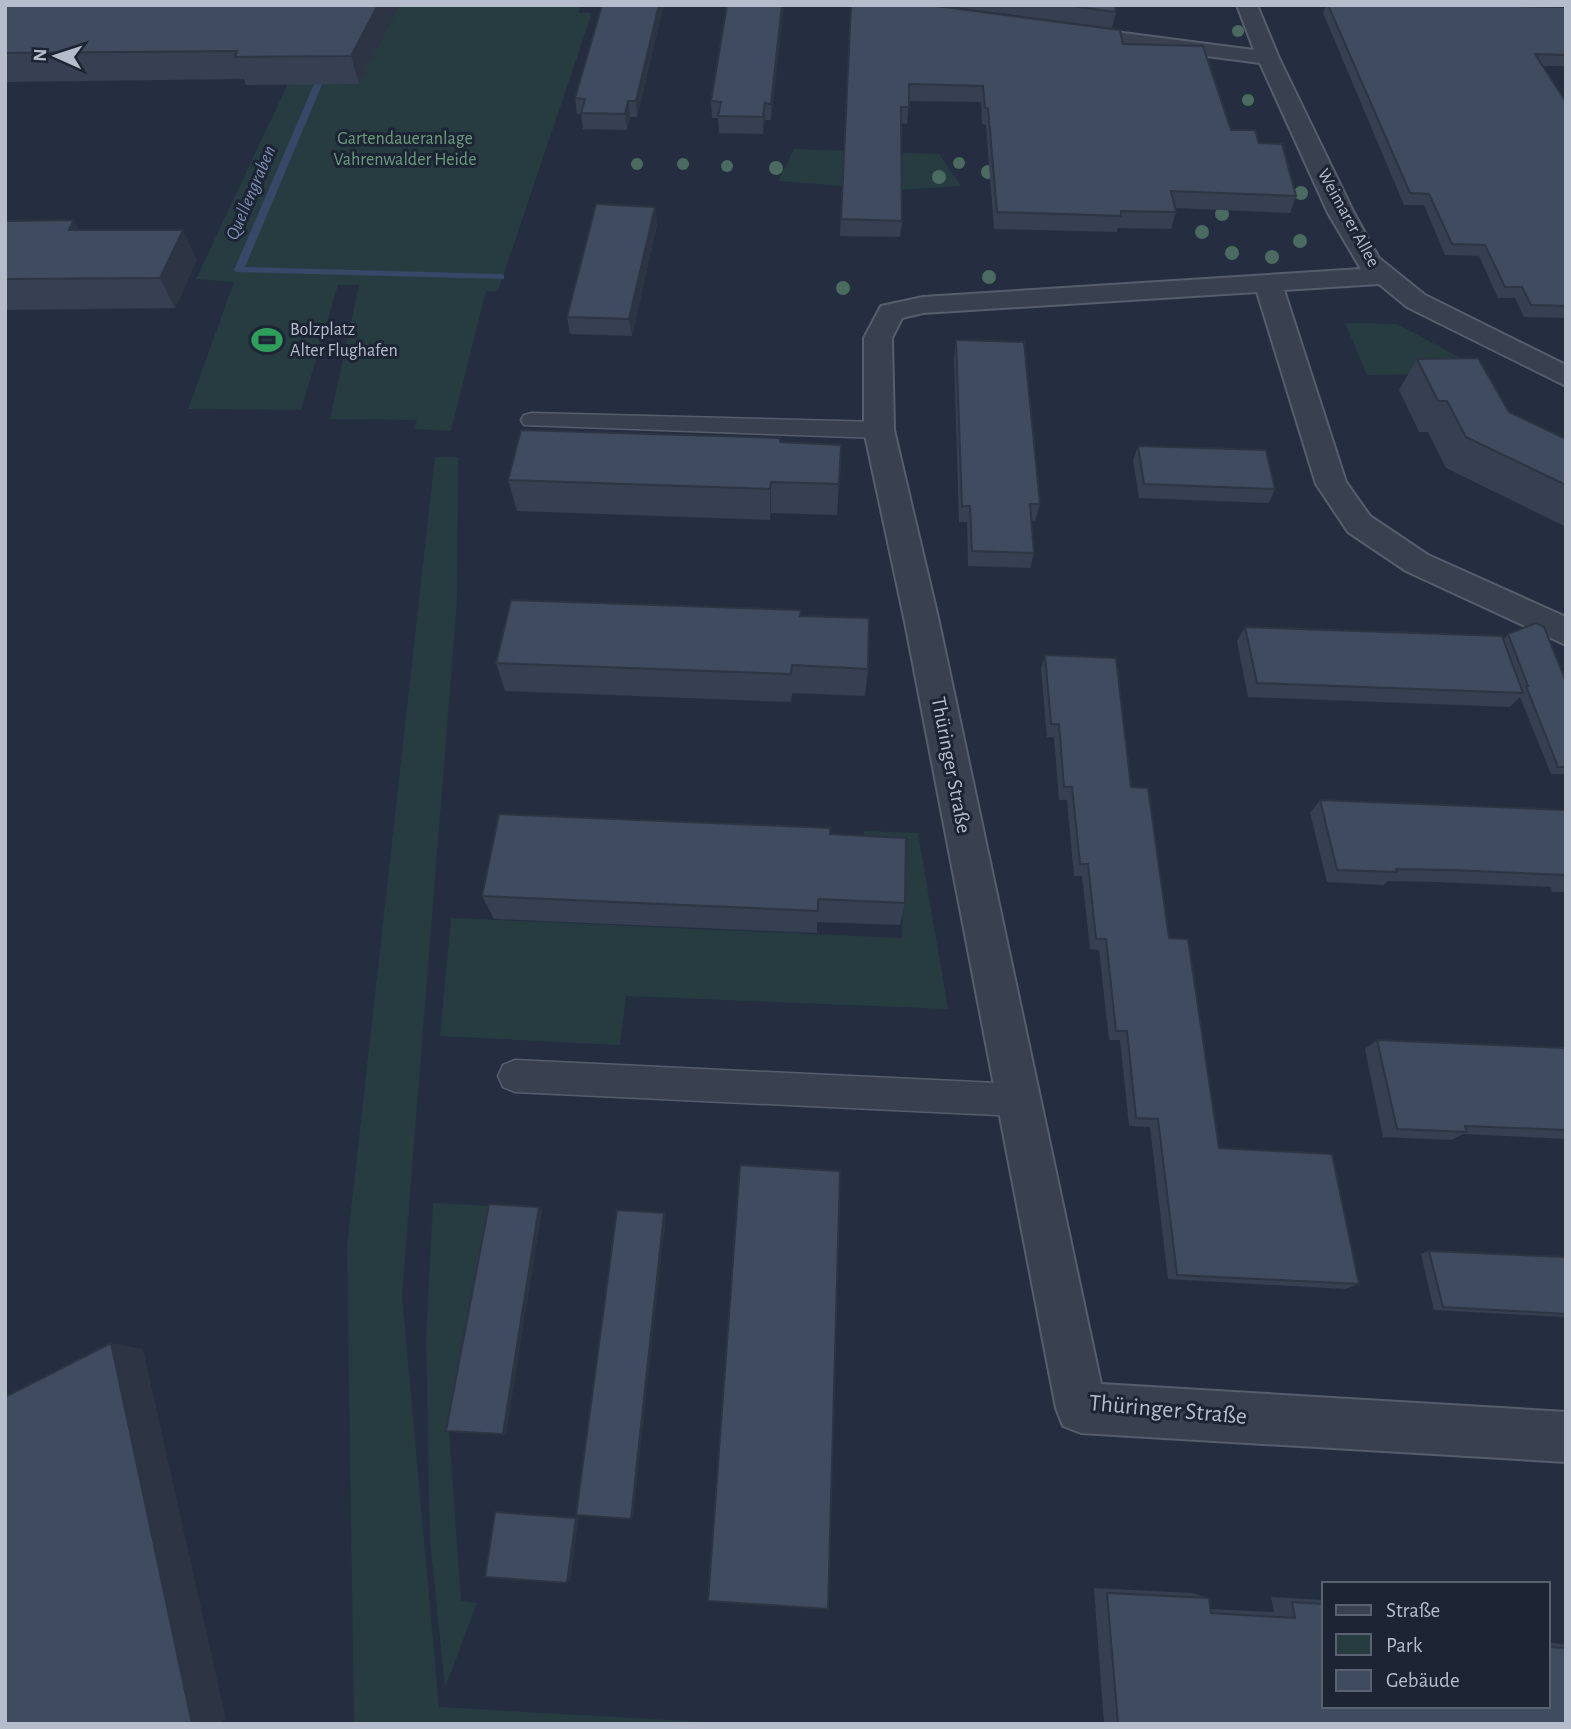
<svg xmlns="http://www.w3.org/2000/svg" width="1571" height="1729" viewBox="0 0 1571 1729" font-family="'Alegreya Sans',sans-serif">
	<rect width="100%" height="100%" fill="#242e40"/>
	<path fill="#263c41" d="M325,5l255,1 -1,7h13l-94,278h-12l-35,140 -37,-2 3,-9 -87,-1 29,-134h-21l-37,125 -113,-1 46,-127 -38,-3z
		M794,149l145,5 22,32 -62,4 -121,-9z
		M1345,323l52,1 92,49 -122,2z
		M435,457h23l-1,144 -55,694 37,412 300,17h-385l-7,-478z
		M864,831l54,2 30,176 -322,-13 -6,49 -180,-9 11,-118 451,20 1,-83 -40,-3z
		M433,1203l58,3 -42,225 12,170 16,2 -32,85 -15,-147 -4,-202z"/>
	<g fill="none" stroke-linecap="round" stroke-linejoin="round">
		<path fill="#384868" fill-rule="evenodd" d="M325,66l4,2 -84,199 256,7 3,1v4l-268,-7 -2,-2 87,-202z"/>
		<g stroke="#565e6e" stroke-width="3">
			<path id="service" d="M532,413l347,9 8,3 3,5 -3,5 -8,3 -355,-13 -3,-5 3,-5z
				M515,1060l503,24 12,4 5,12 -5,12 -12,4 -503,-24 -12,-5 -5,-11 5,-11z"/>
		</g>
		<g stroke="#565e6e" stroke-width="4">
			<path id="minor" d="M1237,5h20l22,53 75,155 25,45 46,37 141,70v21l-159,-79 -28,-23 -95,6 62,192 24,34 58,39 138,62v28l-160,-74 -58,-39 -32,-48 -59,-192 -334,21 -21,5 -10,20 2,92 45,192 162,762 465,28v50l-485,-29 -18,-7 -7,-18 -151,-786 -41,-192v-92l17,-32 42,-9 438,-28 -33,-56 -68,-150 -191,-25 -8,-1 -3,-5 3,-5 8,-1 185,24z"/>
		</g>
		<use href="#service" fill="#394050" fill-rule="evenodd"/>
		<use href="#minor" fill="#394050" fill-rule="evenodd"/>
	</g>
	<g fill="#4b6a60">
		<circle cx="1238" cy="31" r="6"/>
		<circle cx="1248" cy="100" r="6"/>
		<circle cx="959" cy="163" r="6"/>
		<circle cx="637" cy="164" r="6"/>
		<circle cx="683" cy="164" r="6"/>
		<circle cx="727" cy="166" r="6"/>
		<circle cx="776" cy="168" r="7"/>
		<circle cx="988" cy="172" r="7"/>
		<circle cx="939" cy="177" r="7"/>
		<circle cx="1301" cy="193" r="7"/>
		<circle cx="1222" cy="214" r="7"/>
		<circle cx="1202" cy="232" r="7"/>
		<circle cx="1300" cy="241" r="7"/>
		<circle cx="1232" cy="253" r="7"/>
		<circle cx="1272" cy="257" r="7"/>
		<circle cx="989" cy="277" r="7"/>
		<circle cx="843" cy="288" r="7"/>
	</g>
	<path fill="#374053" d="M5,5h395l-41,79 -113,1 -2,-6 -239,3z
		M602,5h62l-27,112h-7l-3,13 -44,-1 -2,-15h-4l-2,-16z
		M727,5h57l-13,115h-6l-2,14 -44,-1 -1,-15h-6l-1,-17z
		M851,5l272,39 108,86 28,13 37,53 -6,17 -115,-5 1,4 -5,17 -53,-1 -1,4 -123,-3 -8,-104 -4,-1 -1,-22 -72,-1 -2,23 -6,-1 1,98 -2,16 -60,-1z
		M940,5h175l1,7 -4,16z
		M1326,5h143l97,2v59h-23l23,36v216l-42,-1 -9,-19h-17l-19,-42 -34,-1 -21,-50h-20l-81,-192z
		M655,207l2,17 -25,112 -62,-2 -3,-17z
		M5,221l75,9 117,30 -22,48 -170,2z
		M956,340l84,164 -5,17 -4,-1 3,33 -4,15 -62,-2 -1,-44h-8l-5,-165z
		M1417,359l92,53 57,27v88l-120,-59 -18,-36h-9l-20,-42z
		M780,442l61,3 -4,70 -66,-2 -1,7 -253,-9 -9,-31z
		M1138,446l137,43 -6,14 -130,-5 -6,-38z
		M801,610v6l67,53 -3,27 -73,-3 -1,9 -286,-11 -9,-28z
		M1245,627l258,13 5,-6 58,48v92h-15l-31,-77 -10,10 -262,-10 -11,-56z
		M1045,655l86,132 38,151 50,210 140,136 -14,5 -177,-10 -18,-152 -21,-1 -9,-86h-11l-10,-90 -9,-1 -8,-73h-8l-7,-76h-8l-5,-63h-7l-6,-68z
		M1320,800l246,10v82h-14l-1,-5 -112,-5 -51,-1 -4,4 -57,-3 -17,-69z
		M830,834l75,69 -5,22 -83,-3v11l-323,-14 -12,-23z
		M1377,1040l189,8v91l-103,-5 -12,6 -68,-3 -18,-88z
		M1429,1251l137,6v60l-132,-7 -13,-56z
		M1094,1588l98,5 17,5 2,11 63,3 -3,-15 53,3v106h224v-64l18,3v79h-462z"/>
	<path fill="#2d3443" d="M378,5h22l-41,79 -8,-28z
		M659,5h5l-27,112 -1,-16z
		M782,5h2l-13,115v-16z
		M628,101l2,16 -3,13 -2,-16z
		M765,103v17l-2,14v-17z
		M655,207l2,17 -25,112 -3,-17z
		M74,220l17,30 -22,-20z
		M183,230l14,30 -22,48 -15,-30z
		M771,482v31l-1,7v-31z
		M539,1207l3,4 -36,224 -3,-1z
		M664,1213l2,4 -33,301 -2,1z
		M111,1343l32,6 83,370 -7,5h-27z
		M579,1517l-9,65 -3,1 9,-65z"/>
	<path fill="#404b60" stroke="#2d3443" stroke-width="2" d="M5,5h373l-27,51 -116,1 2,-6 -232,2z
		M602,5h57l-23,96h-8l-3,13 -44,-1 4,-14 -10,-1z
		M727,5h55l-11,99 -6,-1 -2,14 -45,-1 3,-14 -10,-1z
		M851,5h78l191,25 3,14 80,2 28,84h24l4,13 23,1 14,52 -125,-5 5,21 -55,-1v5l-124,-4 -9,-104h-3l-2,-22 -74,-2v23h-8l1,114 -61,-2z
		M1064,5h51l1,7z
		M1328,5h141l97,2v48l-31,-1 31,48v204l-35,-1 -9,-18h-17l-20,-42 -33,-1 -23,-50 -19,-1z
		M596,204l59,3 -26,112 -62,-2z
		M74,220l-5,10h114l-23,48 -155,1v-58z
		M956,340l68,2 16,162h-10l4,49 -62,-2 -2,-45h-8z
		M1478,358l31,54 57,27v46l-100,-48 -19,-36h-9l-21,-42z
		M521,430l259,8v4l61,3 -2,39 -68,-2 -1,7 -262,-9z
		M1138,446l128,4 9,39 -131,-5z
		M511,600l290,10 -1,6 69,2 -1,51 -76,-4 -1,9 -295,-11z
		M1536,623l8,4 22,55v85h-8l-32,-81h2l-20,-52z
		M1245,627l257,9 21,57 -266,-10z
		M1045,655l71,3 15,129 17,1 21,150 19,1 31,209 113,6 27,130 -182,-9 -19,-156 -22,-1 -9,-87h-11l-10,-92h-10l-8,-75h-8l-8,-77h-8l-5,-63h-8z
		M1320,800l246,10v65l-114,-5 -56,-1 1,3 -60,-2z
		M499,814l331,14v6l76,4 -1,65 -87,-4v12l-336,-15z
		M1377,1040l189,8v82l-101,-4 2,6 -70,-3z
		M740,1165l100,6 -12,438 -120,-8z
		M489,1204l50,3 -36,227 -57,-3z
		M617,1210l47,3 -33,306 -55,-4z
		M1429,1251l137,6v57l-123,-7z
		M111,1343l81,381h-187v-327z
		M495,1512l81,6 -9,65 -82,-6z
		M1107,1593l102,5 2,15 84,5 -3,-16 32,2v102h224v-59l18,1v76h-448z"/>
	<defs>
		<g id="stadium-bare" transform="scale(2.415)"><path d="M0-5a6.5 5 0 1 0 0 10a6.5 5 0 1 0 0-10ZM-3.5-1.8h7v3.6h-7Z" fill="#2e9e5b" stroke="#1d2535" stroke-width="2.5" paint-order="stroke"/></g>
	</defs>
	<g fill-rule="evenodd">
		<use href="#stadium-bare" x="267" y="340"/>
	</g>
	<g text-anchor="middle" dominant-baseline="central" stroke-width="6" stroke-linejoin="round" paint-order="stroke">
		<g font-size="18" fill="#6b9c7b" stroke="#1d2535">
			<text x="405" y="139">Gartendaueranlage<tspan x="405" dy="21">Vahrenwalder Heide</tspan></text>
		</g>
		<g font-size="18" fill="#b5bccb" stroke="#1d2535">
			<text transform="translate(1348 218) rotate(61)">Weimarer Allee</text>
		</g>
		<g font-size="18" fill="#b5bccb" stroke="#1d2535" text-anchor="start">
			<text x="290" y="330">Bolzplatz<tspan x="290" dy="21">Alter Flughafen</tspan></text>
		</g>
		<g font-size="19" font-style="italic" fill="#7c8eb2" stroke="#1d2535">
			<text transform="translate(251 193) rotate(-67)">Quellengraben</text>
		</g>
		<g font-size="21" fill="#b5bccb" stroke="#1d2535">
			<text transform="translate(951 765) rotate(79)">Thüringer Straße</text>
		</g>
		<g font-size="24" fill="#b5bccb" stroke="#1d2535">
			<text transform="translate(1168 1410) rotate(5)">Thüringer Straße</text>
		</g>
	</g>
	<rect width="1571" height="1729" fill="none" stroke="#b5bccb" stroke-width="14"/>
	<rect x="1322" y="1582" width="228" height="126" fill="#1d2535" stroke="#5a6171" stroke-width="2"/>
	<rect x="1336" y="1605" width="35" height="10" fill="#394050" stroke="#5a6171" stroke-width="2"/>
	<text x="1386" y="1617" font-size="21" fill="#b5bccb">Straße</text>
	<rect x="1336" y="1634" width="35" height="21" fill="#263c41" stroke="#5a6171" stroke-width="2"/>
	<text x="1386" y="1652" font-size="21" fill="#b5bccb">Park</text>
	<rect x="1336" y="1670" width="35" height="21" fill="#404b60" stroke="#5a6171" stroke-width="2"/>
	<text x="1386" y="1687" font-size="21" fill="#b5bccb">Gebäude</text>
	<g transform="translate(56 56) rotate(273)" stroke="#1d2535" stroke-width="5" paint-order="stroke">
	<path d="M0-5L12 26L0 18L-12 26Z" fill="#b5bccb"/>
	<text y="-10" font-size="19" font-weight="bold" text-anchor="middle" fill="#b5bccb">N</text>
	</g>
</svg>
